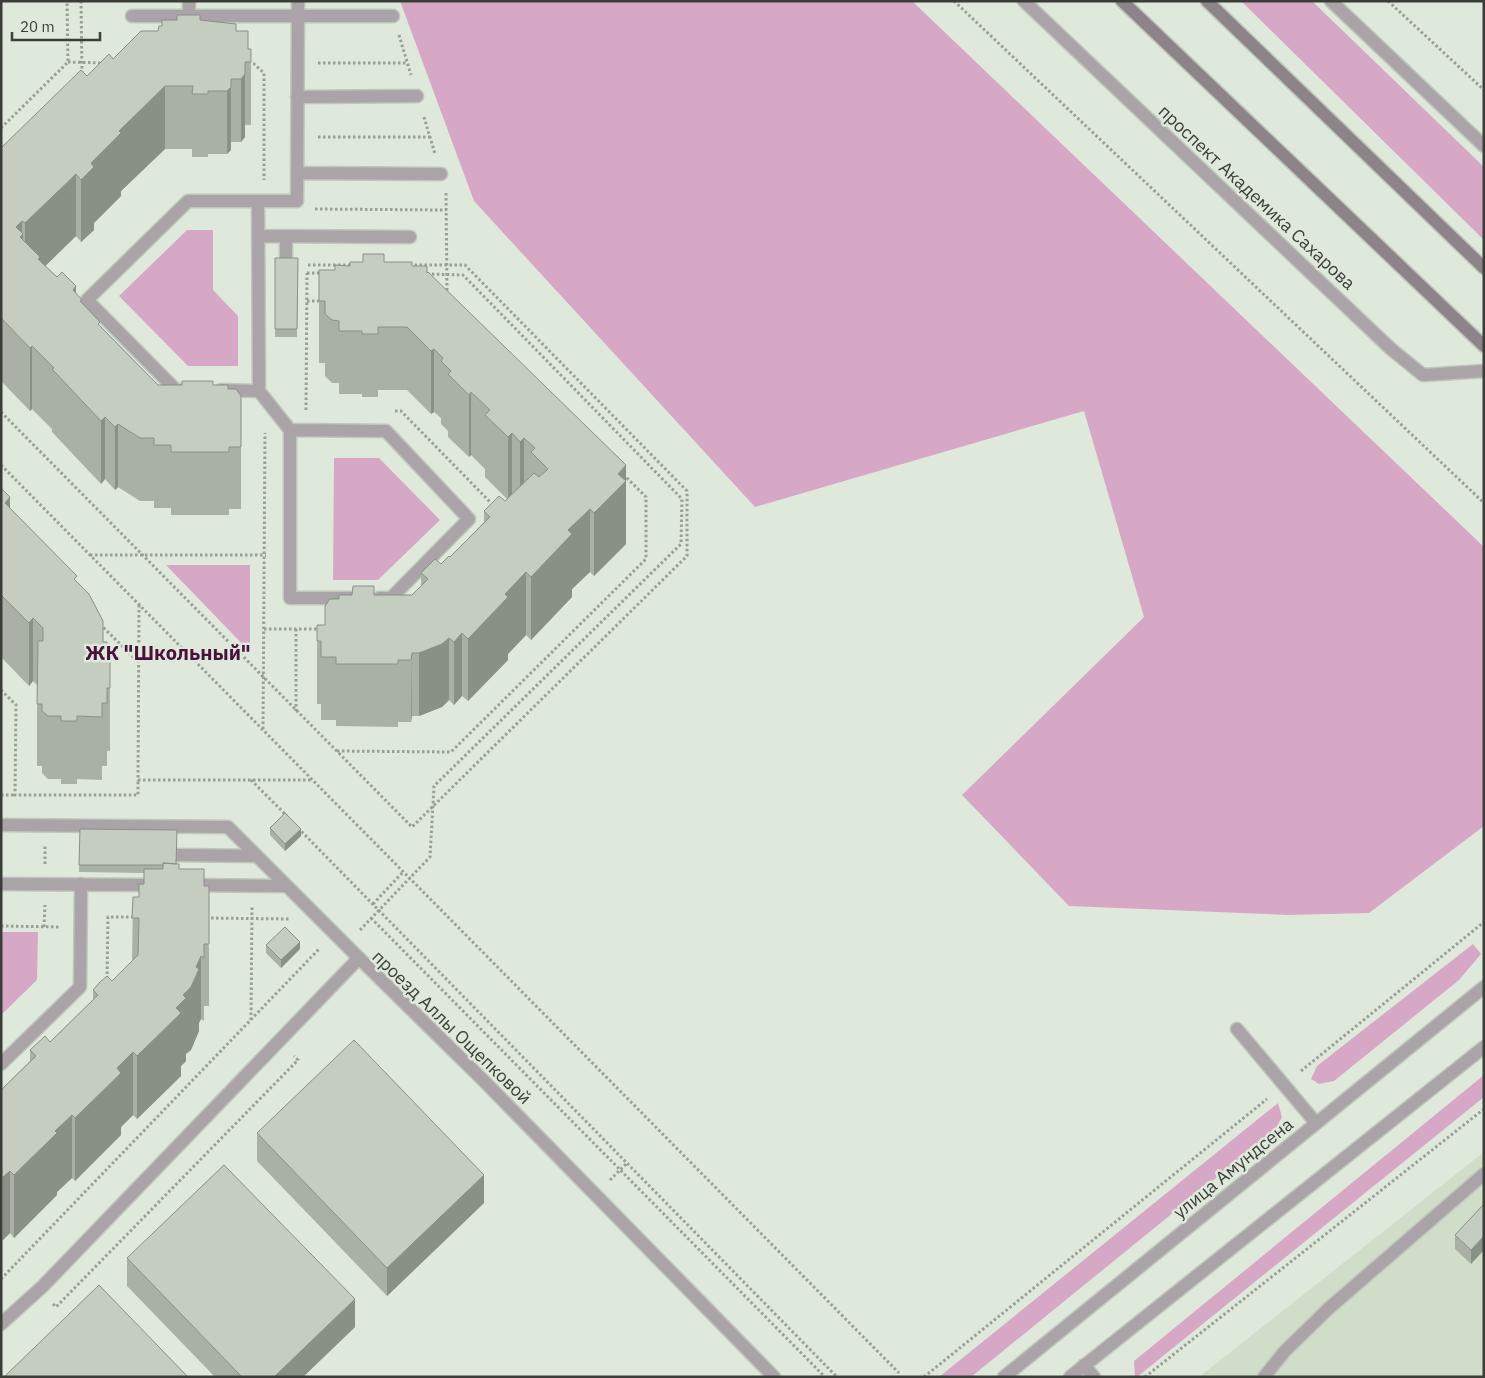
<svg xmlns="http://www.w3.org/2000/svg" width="1485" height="1378" viewBox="0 0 1485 1378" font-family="'IBM Plex Sans',sans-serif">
	<rect width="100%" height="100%" fill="#dfe9db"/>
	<path fill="#d0ddc9" d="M1484,1152v225h-285z"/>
	<path fill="#d7a8c6" d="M400,1h512l572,546v279l-115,87 -81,2 -219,-9 -107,-111 182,-178 -60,-206 -329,96 -281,-306z
		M1241,1h71l172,166v73z
		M187,230h26v60l25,26v50h-50l-69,-70z
		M334,458h45l61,62 -62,60h-45z
		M166,565h84v87z
		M1,932h37l-1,48 -36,35z
		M1473,944l8,10 -22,26 -125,101 -15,3 -8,-5 6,-13z
		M1484,1075v22l-347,280h-2l-1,-16z
		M1278,1103l4,14 -7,13 -304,247h-32z"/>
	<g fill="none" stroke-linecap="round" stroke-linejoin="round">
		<g stroke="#bec7ba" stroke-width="15">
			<path id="service" d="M132,16h261
				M189,16v-15
				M297,97l120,-1
				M297,173l144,1
				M258,201l1,190 31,39v168h66
				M258,236l152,1
				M286,236v30
				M184,390h-8l-89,-90 101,-99h109l1,-200
				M221,390l38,1
				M290,430l96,1 83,88 -78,79h-12
				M1,825l227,2 131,131
				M176,855l81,1
				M1,884l155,1
				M189,885l98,1
				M1237,1029l79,94
				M1,1064l79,-77 1,-103
				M1084,1365l10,12
				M1264,1377l20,-25 44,-43 156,-135"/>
		</g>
		<g stroke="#bec7ba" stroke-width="15">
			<path id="minor" d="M1024,1l367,348 32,26 61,-4
				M1331,1l153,145
				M1,1324l42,-38 316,-328 124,122 291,297"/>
		</g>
		<g stroke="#bec7ba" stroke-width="15">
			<path id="tertiary" d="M1004,1377l480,-390
				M1070,1377l414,-330"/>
		</g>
		<g stroke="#bec7ba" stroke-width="15">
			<path id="secondary" d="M1122,1l362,345
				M1207,1l277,267"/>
		</g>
		<path stroke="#989f95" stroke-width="3" stroke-dasharray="2.5 2.5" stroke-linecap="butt" d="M81,1l1,73
			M954,1l530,502
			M1388,1l96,89
			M399,35l12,40
			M68,62l34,1
			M318,63h89
			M248,64h6l10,9v107
			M424,117l11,37
			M1,128l67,-66 -1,-61
			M318,137h113
			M446,193l1,99
			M315,209l131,1
			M308,265h46
			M307,273h15
			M307,301h14
			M306,410l1,-137
			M395,411h6l93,95
			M1,412l411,415 275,-271v-65l-222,-226h-55
			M1,465l898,908
			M90,555h176
			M139,605l-1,175h174
			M100,624l38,38
			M264,629h56
			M296,629v82
			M1,690l15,15 -1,90h123v-15
			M263,729l2,-296
			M337,751l114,1 195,-193v-62l-22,-22
			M251,780l36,36
			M1,795h14
			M298,828l539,549
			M45,864v-19
			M373,904l30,-32
			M206,918l83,1
			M371,918l454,459
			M1,926l60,1
			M44,927l1,-22
			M360,930l70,-73 4,-71 247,-242 1,-45 -219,-224 -35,-1
			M107,979l1,-62h26
			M251,1020l1,-113
			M1301,1071l183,-149
			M610,1180l17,-17
			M1,1279l319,-331
			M53,1304l3,3 242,-247 -4,-4
			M924,1377l343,-278
			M1145,1377l339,-268"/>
		<use href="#service" stroke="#aaa3a7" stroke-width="12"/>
		<use href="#minor" stroke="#aaa3a7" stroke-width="12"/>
		<use href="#tertiary" stroke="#aaa3a7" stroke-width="12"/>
		<use href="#secondary" stroke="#8d848a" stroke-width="12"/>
	</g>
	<path fill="#a9b0a5" d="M200,20l36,11 12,18h3v76h-6v12l-4,5h-10v8l-4,4h-19v3h-16v-8h-27l-44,42v5l-27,27v7l-13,12 -5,-6 -31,30 12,11 19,16 6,10 18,23 58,59h55l15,4 13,7v113h-12v6h-58v-7h-17v-7h-14l-22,-14 -3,3 -10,-11 -4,5 -49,-52v-3l-20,-20 -2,2 -29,-30v-233l86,-72 71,-45 4,-5z
		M275,258h23l-1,79h-22z
		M384,262l28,4 15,7 199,255v16l-32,32 -4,-4 -18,17v8l-41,43 -5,-5 -18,19v6l-40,41 -6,-5 -8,9 -5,-5 -7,7 -23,9h-7l-1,6h-13v5l-62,-1v-6h-15v-16h-4v-79h8l14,-26 35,-4h38l9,-9v-13l20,-9 9,-7 34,-35v-11l21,-10 2,-2 -22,-22v-8l-14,-14 -2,2 -21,-20v-6l-7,-7v-6l-7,-6 -3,2 -24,-24h-29v7h-16v-3h-23v-11h-7l-7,-7v-13h-6v-93h16l15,-4z
		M1,488l9,20 67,74 26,60 4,17h3v92h-3v15h-5v14l-25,-1v5h-16v-5h-13l-6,-6v-7h-5v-81l-4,-4 -4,5 -28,-29z
		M270,828l31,8 -16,15 -15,-16z
		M80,829l96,35 3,5 25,17 5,63v57h-5v15l-3,-2 -2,4v8l-8,19 -5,4v7l-5,5v10l-44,43 -4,-4 -12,12v8l-46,46 -3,-3 -15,14v3l-43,43 -4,-5 -7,7h-2v-150l29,-29v-11l20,-8 43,-42v-10l19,-9 20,-20 1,-64h6l5,-13v-11l-65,-1z
		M266,945l34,4 -19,19 -15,-15z
		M257,1133l227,70 -97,93 -130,-135z
		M1484,1204l-13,60 -16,-15v-14z
		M127,1258l228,69 -52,50h-88l-88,-91z"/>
	<path fill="#899086" d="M245,74v63l-4,5v-63z
		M231,79v71l-4,4v-63z
		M165,86v63l-44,42v5l-27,27v7l-13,12v-62l10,-17 28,-32z
		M76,174v62l-51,50v-63z
		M22,221v13h1v63l-7,-70z
		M76,286v63l-3,-59z
		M32,346v63l-2,2v-63z
		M434,349v63l-3,2v-63z
		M471,392v63l-2,2v-62z
		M105,417v62l-4,5v-63z
		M118,424v63l-3,3v-63z
		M512,433v63l-4,3v-62z
		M524,438v63l-4,4v-63z
		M626,465v79l-32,32v-63l24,-39z
		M10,497v63l-5,-57z
		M590,509v63l-18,17v8l-41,43v-63l37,-47z
		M526,572v63l-18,19v6l-40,41v-62l37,-45z
		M33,618v63l-4,5v-63z
		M462,633v63l-8,9v-63z
		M449,638v62l-7,7 -23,9v-63z
		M412,653v63l-1,6z
		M301,829v7l-16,15v-7z
		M300,942v7l-19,19v-8z
		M201,956v63l-2,4v8l-8,19 -5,4v7l-5,5v10l-44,43v-63l46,-61z
		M133,1052v63l-12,12v8l-46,46v-63l42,-50z
		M72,1115v63l-15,14v3l-43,43v-63l41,-44z
		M10,1171v62l-7,7v-63z
		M484,1175v28l-97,93v-28z
		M1484,1236v14l-13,14v-14z
		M355,1299v28l-52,50h-29z"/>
	<path fill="#c4cdc0" stroke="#899086" d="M177,15h23v5l36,4v7h12v18h3v13h-6v12l-4,5h-10v8l-4,4h-19v3h-16l1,-8h-28l-46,45 2,2 -30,30 3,4 -13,13 -5,-6 -51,49 -3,-2 -6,6 7,7 -3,3 20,20 -2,2 19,18 5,-5 14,14 -3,4 9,10 -2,1 20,21 -2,2 60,61h24v-4h31v4h15v4h8l5,7v51h-12v5h-58v-7h-17v-7h-14l-22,-14 -3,3 -10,-10 -4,4 -49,-52 2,-1 -22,-22 -2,2 -29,-30v-170l80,-78 6,6 22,-22 4,5 28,-28h17l1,-5h3v-6h15z
		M363,254h21v8h28v4h15v7l1,-1 198,193 -8,9 8,7 -32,32 -4,-4 -22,21 4,4 -41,43 -5,-5 -21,22 3,3 -40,42 -6,-6 -8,9 -5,-4 -7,6 -23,9h-7l-1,7h-13v4h-62v-7h-15v-16h-4v-16h8v-19l5,-7h9v-4h13l1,-9h21v9h38l16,-16 -7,-6 14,-14 6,5 8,-8 1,1 40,-40 -6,-6 15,-15 6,5 29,-28 5,4 9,-8 -17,-17 4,-4 -11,-10 -4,4 -8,-9 -4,4 -23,-22 5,-5 -19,-18 -2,3 -21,-21 3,-3 -10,-10 2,-3 -9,-9 -3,2 -24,-24h-29v7h-16v-3h-23v-10l-7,-1 -7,-6v-13h-6v-31h16v-5l15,1v-4h13z
		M275,258h23l-1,71h-22z
		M1,488l9,9 -5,6 72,73 -3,3 15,15 14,27v21h4v17h3v29h-3v15h-5v14l-25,-1v5h-16v-5h-13l-6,-5v-7h-5l1,-63h5v-13l-10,-10 -4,5 -28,-28z
		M285,813l16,16 -16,15 -15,-16z
		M80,829l97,1 -1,34 -13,-1v2h-84z
		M163,863l16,1v5h25v17h5v58h-5v14l-3,-2 -5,11 3,2 -8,18 -8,8 3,3 -10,10 5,5 -44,43 -4,-4 -16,16 4,5 -46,45 -3,-3 -17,16 2,2 -43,42 -4,-4 -7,6h-2v-87l35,-34 -6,-6 15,-14 5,6 48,-47 -5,-5 7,-8 7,-6 5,5 26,-26 1,-37h-7l1,-21h6v-13h5v-15h19z
		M285,927l15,15 -19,18 -15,-15z
		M354,1040l130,135 -97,93 -130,-135z
		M224,1165l131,134 -81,78h-32l-115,-119z
		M1484,1204v32l-13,14 -16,-15z
		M99,1285l89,92h-184z"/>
	<g text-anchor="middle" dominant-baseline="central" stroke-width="5" stroke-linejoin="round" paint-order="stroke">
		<g font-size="18" fill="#3a3d38" stroke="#dfe9db">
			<text transform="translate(1257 197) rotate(43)">проспект Академика Сахарова</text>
			<text transform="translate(452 1027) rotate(44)">проезд Аллы Ощепковой</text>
			<text transform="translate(1233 1168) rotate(-39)">улица Амундсена</text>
		</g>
		<g font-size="20" font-weight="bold" fill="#49113b" stroke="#dfe9db">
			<text x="168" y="652">ЖК "Школьный"</text>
		</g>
	</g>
	<rect width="1485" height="1378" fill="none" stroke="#3a3d38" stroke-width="5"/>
	<path d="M12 32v8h88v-8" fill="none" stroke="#3a3d38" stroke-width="2.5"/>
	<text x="20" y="32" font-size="15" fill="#3a3d38" stroke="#dfe9db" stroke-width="4" paint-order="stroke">20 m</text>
</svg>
